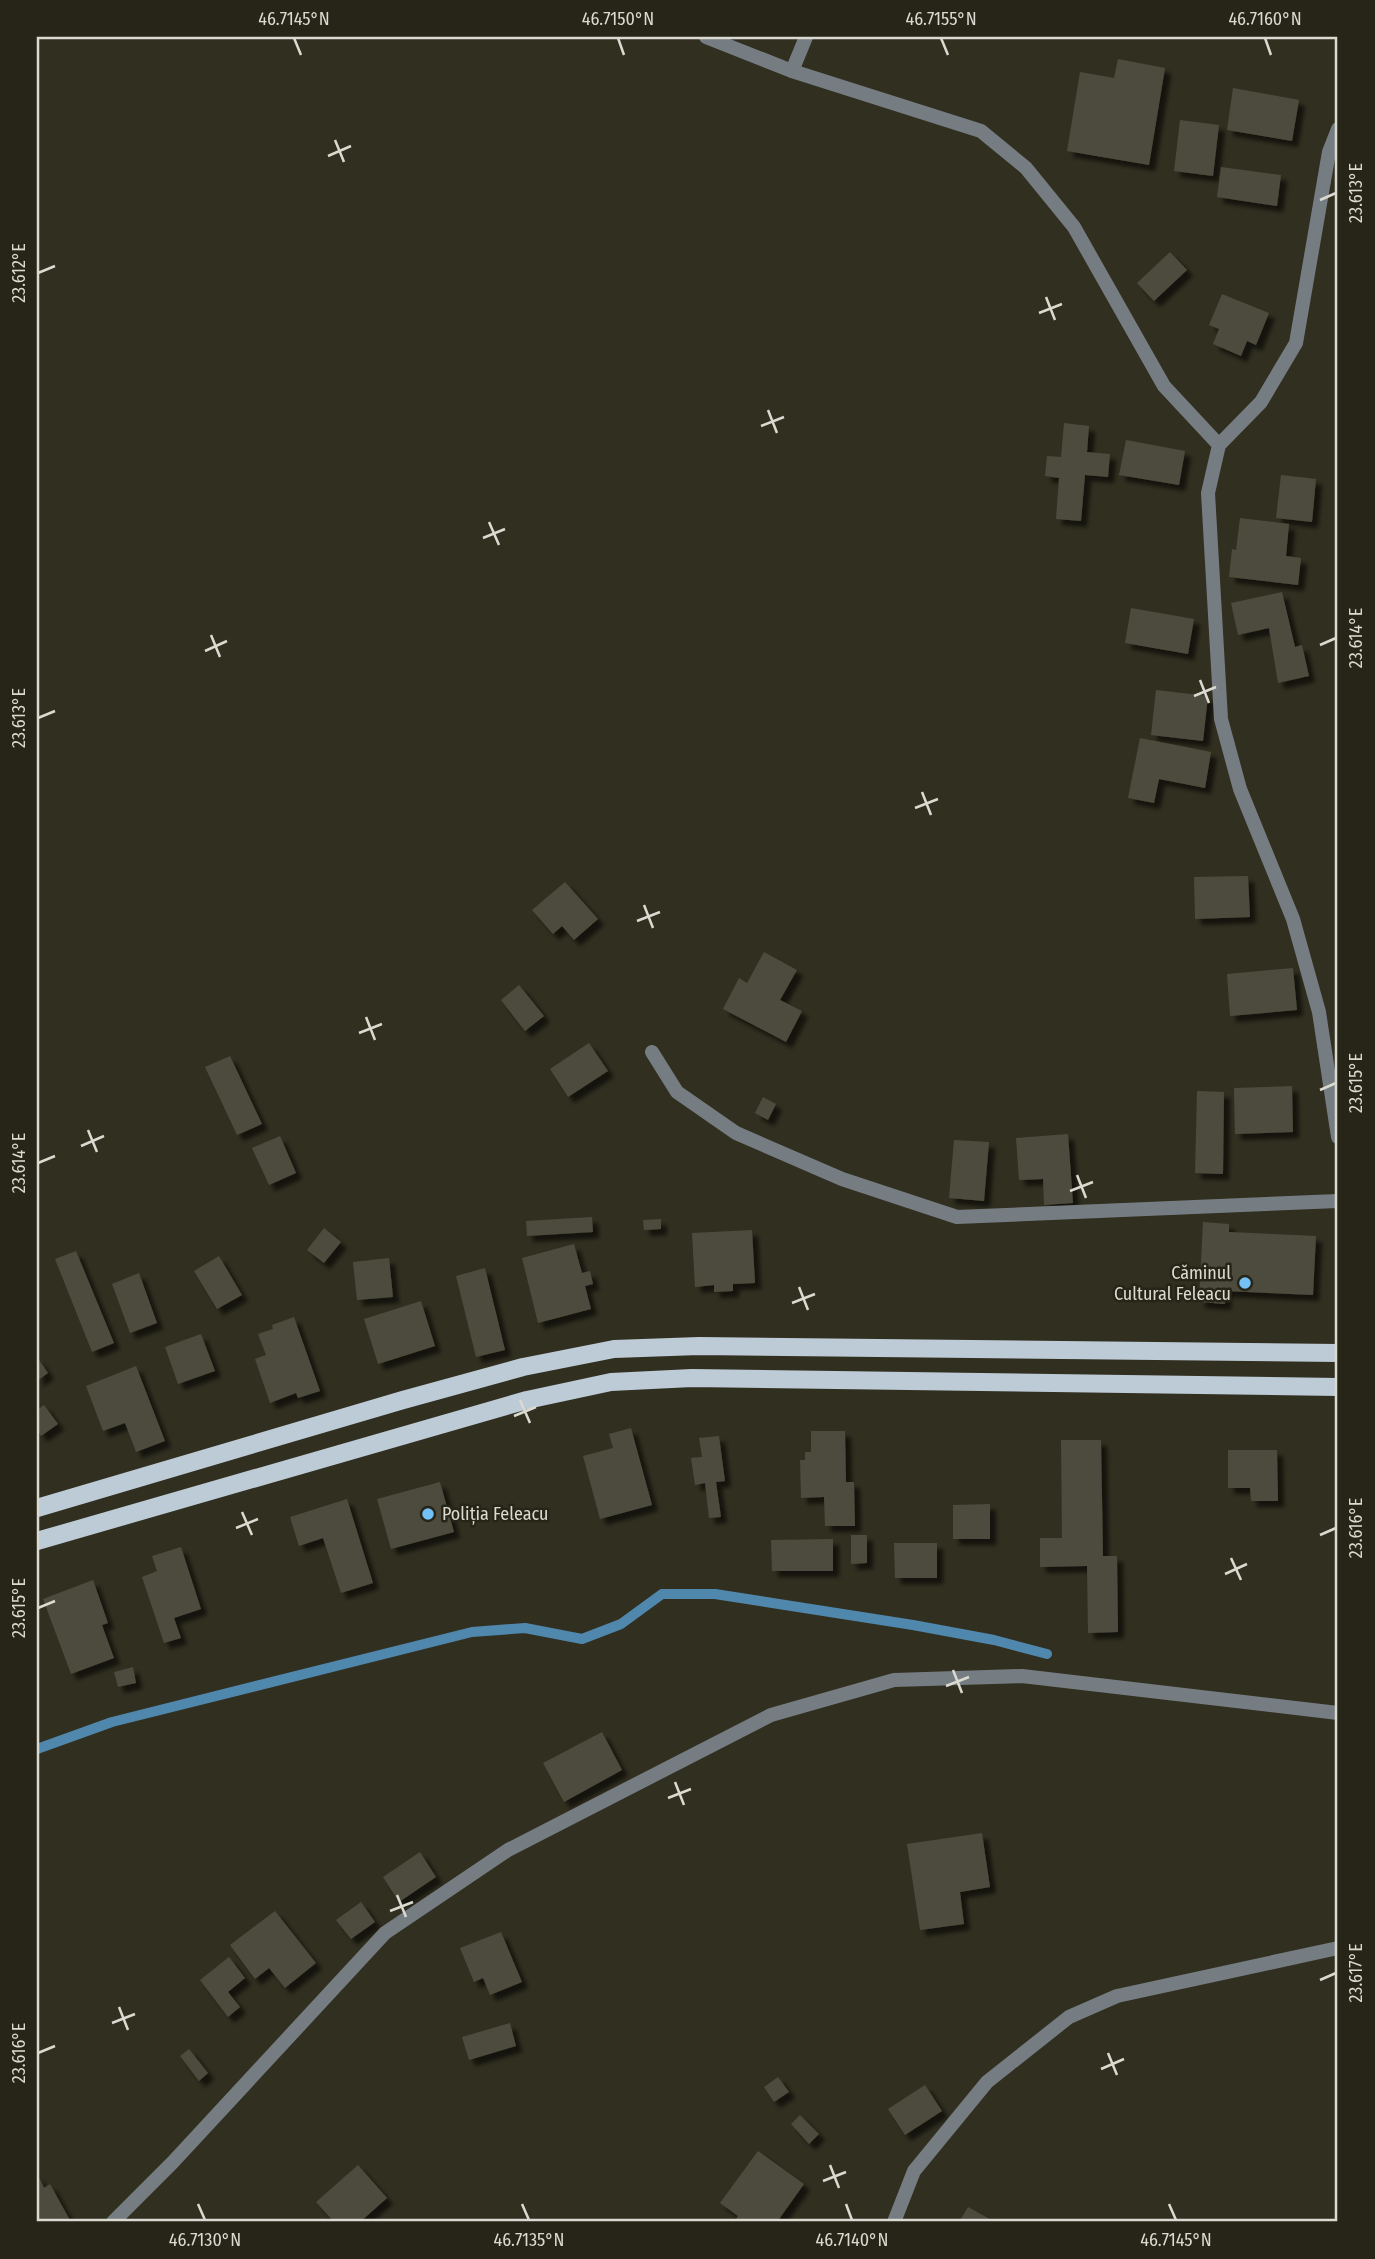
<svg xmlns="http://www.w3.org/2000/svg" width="1375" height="2259" viewBox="0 0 1375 2259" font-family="'Fira Sans Condensed',sans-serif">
	<defs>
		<filter id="shadow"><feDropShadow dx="6" dy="6" stdDeviation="2" flood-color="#0009"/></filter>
	</defs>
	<rect width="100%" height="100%" fill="#312f20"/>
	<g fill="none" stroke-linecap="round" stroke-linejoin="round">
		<path stroke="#5087ad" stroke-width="10" d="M37,1749l75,-27 360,-90 53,-4 57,11 39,-15 41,-30h53l198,31 81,15 53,14"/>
	</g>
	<path fill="#4d4c3c" filter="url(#shadow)" d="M1118,59l47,9 -16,97 -82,-14 13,-79 34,6z
		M1233,88l66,12 -7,41 -65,-11z
		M1180,120l39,5 -6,51 -39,-5z
		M1221,167l60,8 -4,31 -60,-9z
		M1170,252l17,18 -33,31 -17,-18z
		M1222,294l47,19 -13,32 -9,-4 -6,15 -28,-12 6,-15 -10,-4z
		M1064,423l25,3 -2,26 23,2 -2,23 -23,-2 -4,46 -25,-2 3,-41 -14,-2 2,-20 14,1z
		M1126,440l59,11 -6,34 -60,-10z
		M1281,475l35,4 -4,43 -36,-4z
		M1240,518l49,6 -3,32 15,2 -3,27 -69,-8 3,-28 4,1z
		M1282,592l13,55 7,-2 7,31 -31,7 -9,-55 -31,7 -7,-32z
		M1131,608l63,11 -6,35 -63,-11z
		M1156,690l52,6 -5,45 -52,-6z
		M1140,738l71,14 -6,36 -46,-9 -5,24 -26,-5z
		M1248,876l2,41 -55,2 -1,-42z
		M565,882l33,37 -24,21 -12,-14 -9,8 -21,-24z
		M764,952l33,18 -17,30 22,11 -16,31 -63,-33 16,-31 8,5z
		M1293,968l4,42 -67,6 -3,-42z
		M519,985l25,31 -19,15 -24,-31z
		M589,1043l19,28 -40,26 -18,-28z
		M230,1056l32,68 -25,11 -32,-68z
		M1292,1086l1,46 -58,2 -1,-46z
		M1197,1091l27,1 -1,82 -28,-1z
		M763,1097l13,7 -8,16 -13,-7z
		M1068,1134l5,69 -29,2 -1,-26 -24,1 -3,-42z
		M280,1136l16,37 -27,12 -17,-37z
		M954,1140l35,2 -5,59 -35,-3z
		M592,1217l1,15 -66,4 -1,-15z
		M661,1219v10l-17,1 -1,-10z
		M1203,1222l26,2v8l87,4 -3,59 -87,-4 -1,13 -26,-2z
		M324,1228l17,14 -17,21 -17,-13z
		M752,1230l3,53 -22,1v7l-19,1v-7l-19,2 -3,-54z
		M574,1244l8,29 8,-2 3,13 -8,2 6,23 -53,14 -16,-65z
		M76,1251l38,92 -22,9 -37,-93z
		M219,1256l23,39 -25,14 -23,-38z
		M389,1258l4,39 -36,3 -4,-38z
		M485,1268l20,82 -29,7 -20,-81z
		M139,1273l18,50 -27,10 -18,-49z
		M421,1301l14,45 -57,18 -14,-45z
		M294,1317l26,74 -22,7 -2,-5 -26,10 -15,-44 11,-4 -8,-21 15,-5 -1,-4z
		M201,1334l14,37 -37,13 -13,-37z
		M37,1357l11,16 -11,8z
		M136,1366l29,75 -29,11 -11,-29 -22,8 -17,-45z
		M44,1405l14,19 -17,12 -4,-7v-19z
		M631,1428l21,77 -52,14 -17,-63 30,-8 -4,-14z
		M811,1431h34l1,51h8l1,44h-30l-1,-29 -23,1 -1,-38h5v-8h6z
		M719,1436l6,45 -9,1 5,35 -12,1 -4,-35 -10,2 -4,-27 11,-1 -3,-19z
		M1061,1440h40l2,116h14l1,76 -30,1 -1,-67 -47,1v-29h22z
		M1228,1450h49l1,51h-27l-1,-13h-22z
		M440,1482l14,50 -63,17 -14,-50z
		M347,1499l26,84 -32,10 -18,-55 -24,8 -9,-29z
		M990,1504v35h-37v-34z
		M851,1535h16v28l-16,1z
		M833,1539v32h-61l-1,-31z
		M894,1543h43v35h-42z
		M181,1547l20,62 -27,9 7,20 -17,5 -22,-66 15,-6 -5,-15z
		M93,1580l15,43 -6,2 12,33 -43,16 -28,-75z
		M133,1667l3,16 -18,4 -4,-15z
		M602,1732l20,38 -58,32 -21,-39z
		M982,1833l8,54 -30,5 4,32 -44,6 -13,-86z
		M420,1852l16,25 -37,25 -16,-25z
		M361,1902l14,20 -24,17 -15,-19z
		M275,1911l41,52 -31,25 -16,-20 -14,11 -25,-34z
		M501,1932l21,50 -32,13 -7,-17 -9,4 -14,-34z
		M229,1957l16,21 -17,14 12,15 -12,10 -28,-37z
		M510,2023l6,23 -47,14 -7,-23z
		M189,2049l19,24 -9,8 -19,-25z
		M778,2077l11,15 -15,10 -10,-15z
		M925,2085l17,26 -37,24 -17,-26z
		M800,2115l19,19 -10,10 -18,-20z
		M758,2151l46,33 -27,38h-43l4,-6 -18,-13z
		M358,2165l29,33 -27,24h-26l-18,-20z
		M37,2173l7,15 6,-4 21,38h-34z
		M968,2207l20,11 6,4h-35z"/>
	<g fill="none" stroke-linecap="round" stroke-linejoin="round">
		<path stroke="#767d82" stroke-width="14" d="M792,71l14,-34"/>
		<path stroke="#767d82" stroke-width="14" d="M706,37l86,34 189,60 45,37 48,59 90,159 55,59
			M1338,129l-9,23 -33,191 -35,59 -42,43 -11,48 13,226 19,70 53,130 26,93 19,125
			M652,1052l25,40 59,41 106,46 115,38 381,-16
			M113,2222l60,-60 212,-229 123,-83 263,-135 123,-35 128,-4 316,37
			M894,2222l20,-51 73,-89 82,-65 48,-21 221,-48"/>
		<path stroke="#bdcbd6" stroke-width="18" d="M37,1508l366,-108 120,-33 91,-18 85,-3 639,7
			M37,1541l490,-141 84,-18 81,-4 646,9"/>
	</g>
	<path fill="none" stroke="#dbdad1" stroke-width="2.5" d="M294,38l7,17M618,38l6,17M941,38l7,17M1265,38l6,17M335,140l9,22M328,156l23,-10M1320,200l16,-7M38,273l17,-7M1046,297l9,23M1039,313l23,-9M768,410l9,23M761,426l23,-9M489,522l10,23M483,538l22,-9M211,635l9,22M1320,645l16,-7M205,651l22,-10M1200,680l9,23M1194,696l22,-9M38,718l17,-7M922,792l9,23M915,808l23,-9M644,905l9,23M637,921l23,-9M366,1017l9,23M359,1033l23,-9M1320,1090l16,-7M88,1130l9,22M81,1146l23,-10M38,1163l17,-7M1077,1175l9,23M1070,1191l23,-9M799,1287l9,23M792,1303l23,-9M520,1400l10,23M514,1416l22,-9M242,1512l10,23M236,1528l22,-9M1320,1535l16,-7M1231,1558l10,22M1225,1574l22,-10M38,1608l17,-7M953,1670l9,23M946,1686l23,-9M675,1782l9,23M668,1798l23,-9M397,1895l9,22M390,1911l23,-9M1320,1980l16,-7M119,2007l9,23M112,2023l23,-9M38,2053l17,-7M1108,2053l9,22M1101,2069l23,-10M830,2165l9,23M823,2181l23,-9M198,2204l7,16M522,2204l7,16M846,2204l6,16M1169,2204l7,16"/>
	<g fill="#73c1f6" stroke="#272517" stroke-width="2.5">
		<circle cx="1245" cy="1283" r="7"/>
		<circle cx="428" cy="1514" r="7"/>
	</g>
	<g text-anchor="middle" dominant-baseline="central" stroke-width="5" stroke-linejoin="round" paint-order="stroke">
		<g font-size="18" fill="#dbdad1" stroke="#272517" text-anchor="end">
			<text x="1231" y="1273">Căminul<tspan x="1231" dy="21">Cultural Feleacu</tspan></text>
			<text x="442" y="1514" text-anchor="start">Poliția Feleacu</text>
		</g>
	</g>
	<rect width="1375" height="2259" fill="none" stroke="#272517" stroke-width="77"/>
	<rect x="38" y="38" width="1298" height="2182" fill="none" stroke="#dbdad1" stroke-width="2.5"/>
	<g font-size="18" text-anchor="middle" fill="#dbdad1">
		<text x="294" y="25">46.7145°N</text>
		<text x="618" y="25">46.7150°N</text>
		<text x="941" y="25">46.7155°N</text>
		<text x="1265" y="25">46.7160°N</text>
		<text transform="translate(1356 193) rotate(-90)" y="6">23.613°E</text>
		<text transform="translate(19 273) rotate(-90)" y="6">23.612°E</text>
		<text transform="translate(1356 638) rotate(-90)" y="6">23.614°E</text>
		<text transform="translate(19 718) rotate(-90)" y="6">23.613°E</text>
		<text transform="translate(1356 1083) rotate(-90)" y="6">23.615°E</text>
		<text transform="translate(19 1163) rotate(-90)" y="6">23.614°E</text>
		<text transform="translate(1356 1528) rotate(-90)" y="6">23.616°E</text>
		<text transform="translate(19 1608) rotate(-90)" y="6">23.615°E</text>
		<text transform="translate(1356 1973) rotate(-90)" y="6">23.617°E</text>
		<text transform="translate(19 2053) rotate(-90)" y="6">23.616°E</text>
		<text x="205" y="2246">46.7130°N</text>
		<text x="529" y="2246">46.7135°N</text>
		<text x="852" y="2246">46.7140°N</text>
		<text x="1176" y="2246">46.7145°N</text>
	</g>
</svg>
